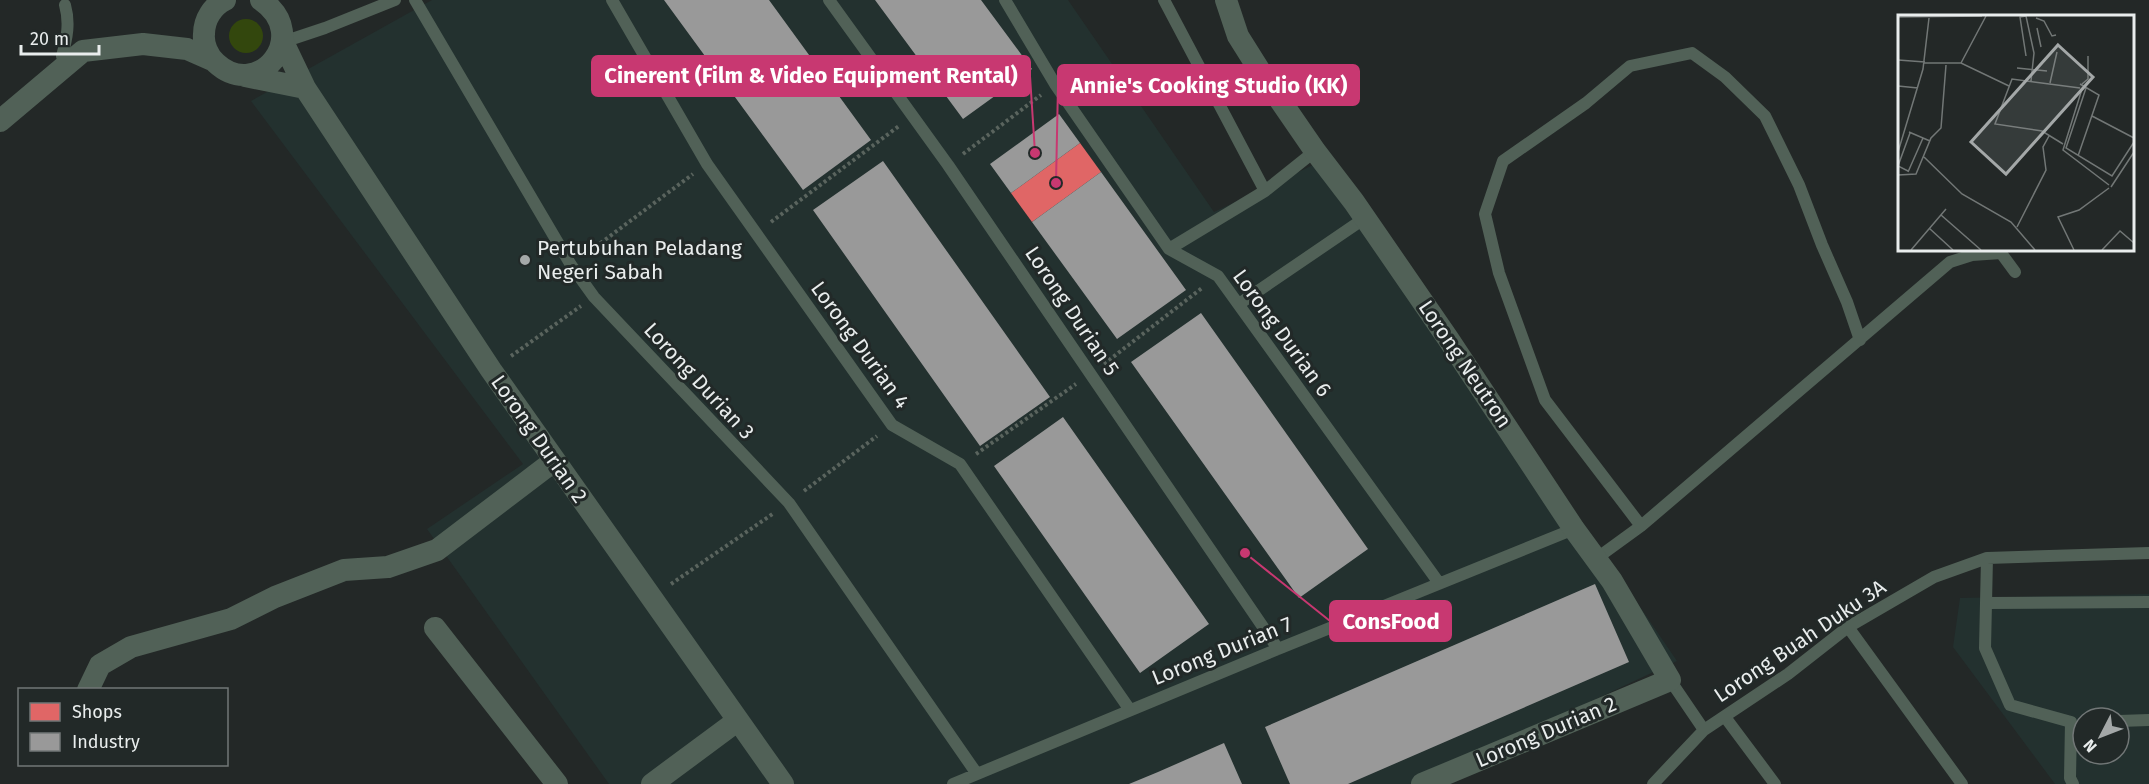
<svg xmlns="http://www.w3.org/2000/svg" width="2149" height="784" viewBox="0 0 2149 784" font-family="'Fira Sans',sans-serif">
	<rect width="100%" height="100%" fill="#232827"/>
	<path fill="#23312f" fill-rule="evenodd" d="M432,0h636l146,212 118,-56 345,505 -262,123h-806l-182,-255 96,-65 -272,-363z
		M2149,594v190h-94l-102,-137 7,-49zM2083,718h36v36h-36z"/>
	<path fill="#33470d" d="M229 36a17 17 0 1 1 34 0a17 17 0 1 1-34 0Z"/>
	<path fill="#e06666" d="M1080,143l21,29 -69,50 -21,-29z"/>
	<path fill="#999" d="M664,0h105l102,140 -68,50z
		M875,0h106l51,69 -69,50z
		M1059,114l21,29 -69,50 -21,-29z
		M883,161l167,236 -70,49 -167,-236z
		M1101,172l85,118 -69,49 -85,-117z
		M1201,313l167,236 -69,49 -168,-236z
		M1063,417l146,207 -69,49 -146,-207z
		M1595,584l34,78 -281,122h-58l-25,-57z
		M1224,743l18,41h-113l29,-12z"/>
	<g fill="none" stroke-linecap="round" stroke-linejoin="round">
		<path stroke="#5a645e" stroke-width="4" stroke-dasharray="3 3" stroke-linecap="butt" d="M963,154l78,-59
			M771,222l128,-96
			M586,254l107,-80
			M511,356l70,-50
			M1104,364l98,-76
			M976,454l100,-70
			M804,491l73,-55
			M671,584l103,-71"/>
		<path stroke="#516157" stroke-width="12" d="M415,0l156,265 23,32 195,206 188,271
			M612,0l95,164 185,261 68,39 170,246
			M829,0l119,165 330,484
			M1005,0l50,84 114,165 49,27 221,307
			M1164,0l101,191
			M65,5c5,18 2,33 -3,51l11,-2
			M283,42l42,-14 70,-28
			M1169,249l96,-58 50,-40
			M1239,304l126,-86
			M1641,526l-96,-126 -46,-127 -14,-59 18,-53 83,-58 44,-37 62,-13 33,24 40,39 34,69 23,60 25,57 13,38
			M1597,558l44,-32 309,-264 22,-7 29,-2 14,19
			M1987,558l-2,90 25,57 61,17 -1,56 3,6
			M1986,603l163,-1
			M1848,627l114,157
			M1670,680l34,50
			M1725,717l50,67
			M2119,721l30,-1
			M953,784l325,-135 296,-120
			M1653,784l51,-54 84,-56 60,-47 86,-50 53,-19 162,-5"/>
		<path stroke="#516157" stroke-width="22" d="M225,0c-12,6 -21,19 -21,34 -1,10 4,22 12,29 42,39 97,-27 45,-63
			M1226,0l12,36 22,35 55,80 39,51 95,138 125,189 38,52 58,99 -248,104
			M283,42l22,46 186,282 292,414
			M245,76l60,12
			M0,121l83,-70 60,-7 44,5 25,11
			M435,628l122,156
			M88,690l12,-25 31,-18 100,-28 44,-22 69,-27 44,-3 49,-17 117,-89
			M652,784l85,-63"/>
	</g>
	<circle fill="#a4a8a8" stroke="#222928" stroke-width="2" cx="525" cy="260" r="6"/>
	<g text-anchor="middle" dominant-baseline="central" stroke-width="6" stroke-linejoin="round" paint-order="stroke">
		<g font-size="21" fill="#e9eded" stroke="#222928" text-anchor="start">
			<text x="537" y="248">Pertubuhan Peladang<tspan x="537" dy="24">Negeri Sabah</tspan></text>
		</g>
		<g font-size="21" fill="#e9eded" stroke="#222928">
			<text transform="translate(1072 311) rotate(56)">Lorong Durian 5</text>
			<text transform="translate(1282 333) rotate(54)">Lorong Durian 6</text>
			<text transform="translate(860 345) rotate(54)">Lorong Durian 4</text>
			<text transform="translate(1465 364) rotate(56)">Lorong Neutron</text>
			<text transform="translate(699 381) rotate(47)">Lorong Durian 3</text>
			<text transform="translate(539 439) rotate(55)">Lorong Durian 2</text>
			<text transform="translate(1800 641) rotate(-34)">Lorong Buah Duku 3A</text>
			<text transform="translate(1222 651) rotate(-22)">Lorong Durian 7</text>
			<text transform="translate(1546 732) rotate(-23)">Lorong Durian 2</text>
		</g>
	</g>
	<g transform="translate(1898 15)">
		<rect width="236" height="236" fill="#232827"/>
		<path fill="none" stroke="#727776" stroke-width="1.5" d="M0,2l84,-1M138,3l8,3 8,15 4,-1M139,13l4,19M128,41l-6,-39 6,-1 8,37 -3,28M0,45l27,2M26,48h37l48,23M63,48l25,-47M119,53l30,3M152,68l7,-31M184,69l6,-5v-23M0,71l20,2M188,73l-20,60 46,28 22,-34M184,74l-19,61 46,35M194,101l42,22M11,117l21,9M165,129l-21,-13 -47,-7 17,-45 68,9M0,137l25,-83 6,-51M180,141l21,-61 -19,-11M26,142l38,37 49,28 24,28M10,156l-10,-5 12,-33M10,157l15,-34M0,160l18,-1 15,-36 10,-10 5,-63M213,172l23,-35M43,200l40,35M119,212l29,-57 -3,-23 6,-11M31,213l24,22M13,235l35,-41M176,235l-16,-33 21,-7 30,-22M204,235l18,-19 14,12"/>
		<path fill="#a4a8a8" fill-opacity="0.15" stroke="#a4a8a8" stroke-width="3" d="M160,30l35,32 -87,97 -35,-32z"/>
		<rect width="236" height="236" fill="none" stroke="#e9eded" stroke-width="3"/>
	</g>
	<path fill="none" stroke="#c83871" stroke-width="2" d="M1035 153L1030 76M1056 183L1058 85M1245 553L1330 621"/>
	<g fill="#c83871" stroke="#222928" stroke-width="2">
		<circle cx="1035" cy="153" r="6"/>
		<circle cx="1056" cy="183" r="6"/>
		<circle cx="1245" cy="553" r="6"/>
	</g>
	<g fill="#c83871" stroke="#c83871" stroke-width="2">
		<rect x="592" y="56" width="438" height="40" rx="6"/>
		<rect x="1058" y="65" width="301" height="40" rx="6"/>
		<rect x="1330" y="601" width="121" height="40" rx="6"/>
	</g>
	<g font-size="22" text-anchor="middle" font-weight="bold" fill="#fff">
		<text x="811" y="83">Cinerent (Film &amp; Video Equipment Rental)</text>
		<text x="1209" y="93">Annie's Cooking Studio (KK)</text>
		<text x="1391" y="629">ConsFood</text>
	</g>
	<rect x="18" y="688" width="210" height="78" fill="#222928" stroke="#727777" stroke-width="1.5"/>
	<rect x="30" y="703" width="30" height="18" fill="#e06666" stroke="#727777" stroke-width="1.5"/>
	<text x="72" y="718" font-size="18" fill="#e9eded">Shops</text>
	<rect x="30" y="733" width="30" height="18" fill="#999999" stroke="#727777" stroke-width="1.5"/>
	<text x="72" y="748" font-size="18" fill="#e9eded">Industry</text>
	<g transform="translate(2101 736) rotate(228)"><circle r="28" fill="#222928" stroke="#727777" stroke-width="1.5"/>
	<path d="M0-4.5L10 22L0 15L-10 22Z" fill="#a4a8a8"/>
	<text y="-9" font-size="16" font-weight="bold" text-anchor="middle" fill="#e9eded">N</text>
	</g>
	<path d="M21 45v9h78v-9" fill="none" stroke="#e9eded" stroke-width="3"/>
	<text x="30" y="45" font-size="18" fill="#e9eded" stroke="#222928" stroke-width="4.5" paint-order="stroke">20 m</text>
</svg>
